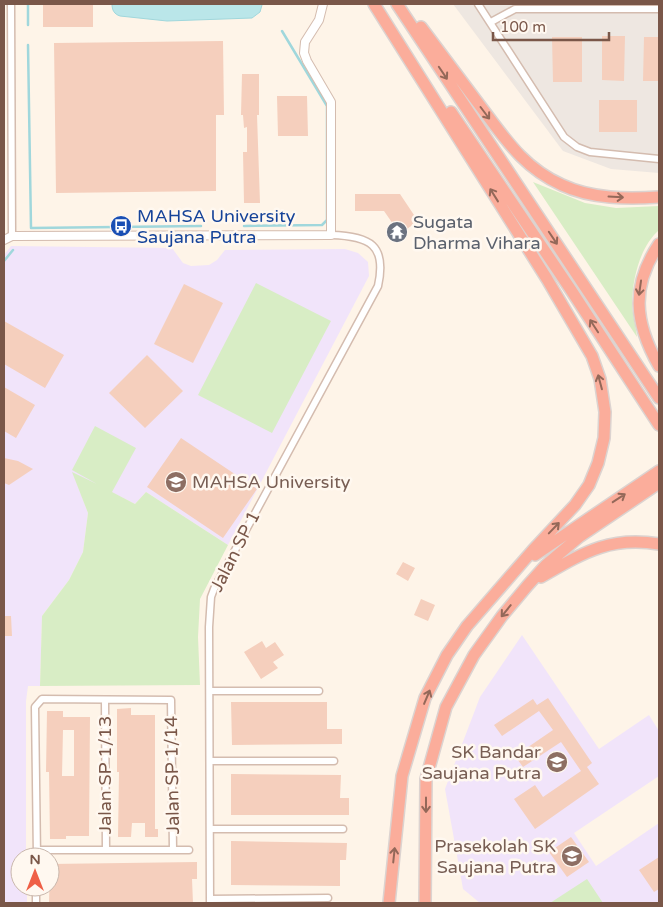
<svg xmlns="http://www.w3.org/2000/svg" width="663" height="907" viewBox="0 0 663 907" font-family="'Varela Round',sans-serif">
	<rect width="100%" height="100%" fill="#fef4e8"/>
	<path fill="#eee7e1" d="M453,4h206v169l-48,-4 -48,-18z"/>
	<path fill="#f1e4fa" d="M11,246l161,2 11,15 8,3 18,-1 8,-5 8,-10 120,-1 13,4 10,9 1,14 -141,269 -82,-53 -11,12 -62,-31 15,40 -5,39 -14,28 -27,36 -2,70h-12l-2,15v156h-6v30h7v16h-23v-648z
		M522,635l77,114 50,-34 10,16v45l-85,57 22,33 63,-43v80h-179l-17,-14 -18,-100 35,-92z"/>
	<path fill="#d8edc5" d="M533,182l52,21 31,5 43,-2v24c-19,17 -26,47 -27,72 0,12 4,24 5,35z
		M256,283l75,38 -59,112 -74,-38z
		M95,426l41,22 -24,44 23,12 11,-12 82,53 -28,54 -2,38 2,48 -160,1 2,-70 27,-36 14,-28 5,-39 -16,-41 25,12 -25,-14z
		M587,879l16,24h-53z"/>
	<path fill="#bae6e9" stroke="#a0d7dc" d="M112,4h150v1l-2,7 -8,6 -85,3 -47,-5c-6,-2 -8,-6 -8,-12z"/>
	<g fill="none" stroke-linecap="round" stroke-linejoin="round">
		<path stroke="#a0d7dc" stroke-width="2.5" d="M28,25v-21
			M28,45l3,183 170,-2
			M244,226l78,-1 5,-5v-114l-45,-75
			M4,261l9,-11"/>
	</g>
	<path fill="#f5cfbd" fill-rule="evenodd" d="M43,4h50v23h-50z
		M602,36h23l-1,45 -22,-1z
		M552,37h30v45h-29z
		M644,37h15v44h-16z
		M223,41l1,74h-8v76l-160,2 -2,-150z
		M242,74h17v41h-2l3,88h-16l-1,-51h4v-25l-3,1 -1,-13h-2z
		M277,96h30l1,40h-30z
		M599,100h38v32h-38z
		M355,194h45l18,27 -18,13 -16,-23h-29z
		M184,284l39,19 -30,60 -39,-19z
		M4,321l60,34 -19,33 -41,-24z
		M147,355l36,36 -38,37 -36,-35z
		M4,387l31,18 -19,33 -12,-7z
		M181,438l76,51 -34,49 -76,-51z
		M4,458l14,3 15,8 -24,16 -5,-2z
		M403,562l12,6 -7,13 -12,-7z
		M421,599l14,6 -7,16 -14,-6z
		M4,616h7l1,20h-8z
		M262,641l4,7 9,-6 9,13 -11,7 5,6 -17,11 -17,-27z
		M548,698l44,65 -5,4 12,17 -64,45 -21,-30 21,-14 8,12 38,-26 -20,-29 -38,25 -8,-11 38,-26 -14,-19 -37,25 -8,-11 39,-26 4,6z
		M231,702h96v27h15v15l-110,1z
		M131,708v7h24v114h3v8h-13v-14h-13l-1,14h-13l1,-65h-2v-63z
		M47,711h16v6h27l-1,119h-23v3h-16l-1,-67h-3zM63,730h11v46h-12z
		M231,774l110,1 -1,23h9v17h-118z
		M571,837l18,25 -22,15 -18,-25z
		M231,841l116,2 -1,17h-6v26l-109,-1z
		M659,857v32l-5,3 -15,-22z
		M197,862v17h-5l1,24h-144l1,-39z"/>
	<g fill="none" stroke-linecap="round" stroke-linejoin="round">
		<g stroke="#d4bcaf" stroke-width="9">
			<path id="minor" d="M11,4l1,232
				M478,4l86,133 13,10 13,5 69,7
				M491,22l24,-13h144
				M210,691h109
				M105,700l1,150
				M210,761h124
				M210,829h133
				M37,850h152
				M37,857l-2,-150 7,-8 129,1 2,150
				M36,887v16
				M210,899l118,-1
				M210,903l-1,-276 2,-30 3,-8 164,-303c9,-41 -8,-50 -47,-51"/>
		</g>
		<g stroke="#d4bcaf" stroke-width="10">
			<path id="tertiary" d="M4,240l8,-4 319,-1v-133l-24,-41 -3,-8 1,-11 14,-22 4,-16"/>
		</g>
		<g stroke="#dcd3d0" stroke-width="14">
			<path id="motorway" d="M374,4l173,275 45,77 8,23 5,33 -1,26 -6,25 -9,22 -14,20 -42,45 -66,76 -20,29 -22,43 -23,78 -13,127
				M397,4l262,394
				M421,27c19,25 38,51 57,76 26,34 44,64 84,82 30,14 65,14 97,12
				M451,112l120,178 88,135
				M659,244c-28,42 -25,78 0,122
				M535,555l124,-84
				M541,577c42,-24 68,-41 118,-33
				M425,903l1,-124 20,-72 28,-52 28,-39 26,-31 18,-20 33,-28 80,-54"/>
		</g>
		<use href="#minor" stroke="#fff" stroke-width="6"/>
		<use href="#tertiary" stroke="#fff" stroke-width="8"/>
		<use href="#motorway" stroke="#fbad9b" stroke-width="11"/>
	</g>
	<defs><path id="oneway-shaft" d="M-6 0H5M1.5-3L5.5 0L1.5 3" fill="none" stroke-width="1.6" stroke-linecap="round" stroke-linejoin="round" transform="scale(1.25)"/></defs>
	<g stroke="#946859">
		<use href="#oneway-shaft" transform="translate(443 73) rotate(56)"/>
		<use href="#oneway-shaft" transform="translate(485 113) rotate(53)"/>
		<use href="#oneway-shaft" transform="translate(494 195) rotate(-122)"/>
		<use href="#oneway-shaft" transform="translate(616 197) rotate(3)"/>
		<use href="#oneway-shaft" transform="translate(553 238) rotate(56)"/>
		<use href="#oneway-shaft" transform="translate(640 288) rotate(98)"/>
		<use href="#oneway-shaft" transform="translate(594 326) rotate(-123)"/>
		<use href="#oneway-shaft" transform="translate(600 382) rotate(-105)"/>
		<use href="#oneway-shaft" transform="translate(619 498) rotate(-33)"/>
		<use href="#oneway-shaft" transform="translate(554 528) rotate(-46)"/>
		<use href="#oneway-shaft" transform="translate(506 611) rotate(129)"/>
		<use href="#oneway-shaft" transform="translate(427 697) rotate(-67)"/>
		<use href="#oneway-shaft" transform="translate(426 805) rotate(90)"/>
		<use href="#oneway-shaft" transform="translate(394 855) rotate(-84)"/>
	</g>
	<defs>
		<g id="bus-disc" transform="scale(1.125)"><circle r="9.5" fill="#1a4fb4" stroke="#fff8f0"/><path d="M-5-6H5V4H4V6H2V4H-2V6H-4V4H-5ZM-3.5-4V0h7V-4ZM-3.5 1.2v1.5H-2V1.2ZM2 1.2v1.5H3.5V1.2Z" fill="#fff"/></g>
		<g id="temple-disc" transform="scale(1.125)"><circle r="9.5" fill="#6b7280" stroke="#fff8f0"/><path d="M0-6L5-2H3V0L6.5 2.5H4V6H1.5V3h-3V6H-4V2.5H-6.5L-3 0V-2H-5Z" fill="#fff"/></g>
		<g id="university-disc" transform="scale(1.125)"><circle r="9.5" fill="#8d6e63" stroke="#fff8f0"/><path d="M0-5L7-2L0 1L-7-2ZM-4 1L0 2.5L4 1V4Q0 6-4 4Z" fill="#fff"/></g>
		<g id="school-disc" transform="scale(1.125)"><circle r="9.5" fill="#8d6e63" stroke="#fff8f0"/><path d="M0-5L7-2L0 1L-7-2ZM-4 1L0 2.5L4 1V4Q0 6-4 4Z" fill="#fff"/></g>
	</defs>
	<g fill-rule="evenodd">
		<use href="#bus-disc" x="121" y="226"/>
		<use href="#temple-disc" x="397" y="232"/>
		<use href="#university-disc" x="176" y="482"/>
		<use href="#school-disc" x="557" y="762"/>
		<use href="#school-disc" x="572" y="856"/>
	</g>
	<g text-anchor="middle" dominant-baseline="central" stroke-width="5" stroke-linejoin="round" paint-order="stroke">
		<g font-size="18" fill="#164399" stroke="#fff8f0" text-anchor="start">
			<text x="137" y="216">MAHSA University<tspan x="137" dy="21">Saujana Putra</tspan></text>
		</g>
		<g font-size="18" fill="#5b616d" stroke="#fff8f0" text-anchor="start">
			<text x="413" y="222">Sugata<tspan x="413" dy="21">Dharma Vihara</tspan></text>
		</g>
		<g font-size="18" fill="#785e54" stroke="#fff8f0" text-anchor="end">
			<text x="192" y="482" text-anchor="start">MAHSA University</text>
			<text x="541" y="752">SK Bandar<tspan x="541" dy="21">Saujana Putra</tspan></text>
			<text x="556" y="846">Prasekolah SK<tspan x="556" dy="21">Saujana Putra</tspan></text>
		</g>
		<g font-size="18" fill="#7a5749" stroke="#fff8f0">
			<text transform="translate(235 551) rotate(-63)">Jalan SP 1</text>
			<text transform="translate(105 775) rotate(-90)">Jalan SP 1/13</text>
			<text transform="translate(172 775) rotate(-91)">Jalan SP 1/14</text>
		</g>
	</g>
	<rect width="663" height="907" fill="none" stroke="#7a5749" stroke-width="10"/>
	<g transform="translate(35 872)"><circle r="24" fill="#fff8f0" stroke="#cab8ad"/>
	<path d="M0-4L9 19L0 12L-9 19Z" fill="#ef5f46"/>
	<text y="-8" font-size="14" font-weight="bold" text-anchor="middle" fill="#7a5749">N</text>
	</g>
	<path d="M493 32v8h116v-8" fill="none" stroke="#7a5749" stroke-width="2.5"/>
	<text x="500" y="32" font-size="15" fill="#7a5749" stroke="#fff8f0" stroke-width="4" paint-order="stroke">100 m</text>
</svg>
